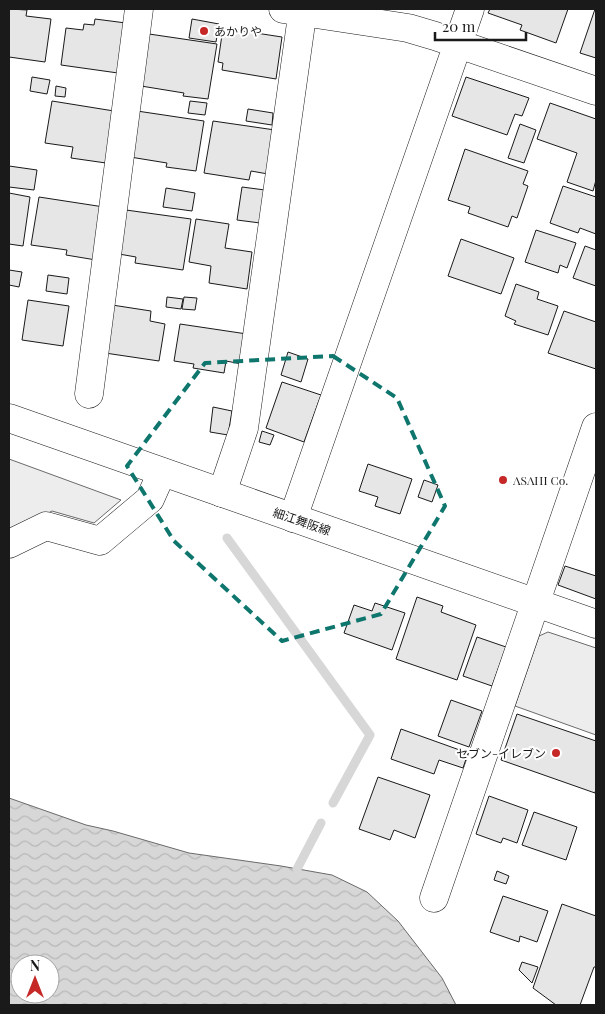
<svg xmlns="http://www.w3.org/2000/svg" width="605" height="1014" viewBox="0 0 605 1014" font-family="'Playfair Display','Noto Sans JP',serif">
	<defs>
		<pattern id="water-waves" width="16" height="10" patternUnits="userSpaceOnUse" patternTransform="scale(1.25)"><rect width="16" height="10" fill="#d7d7d7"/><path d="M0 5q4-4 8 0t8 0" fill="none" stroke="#b8b8b8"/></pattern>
	</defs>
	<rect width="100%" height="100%" fill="#fff"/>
	<path fill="#ededed" stroke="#6a6a6a" d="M9,459l112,41 -27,23 -42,-12 -43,22z
		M548,632l48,16v87l-81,-29 24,-70z"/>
	<path fill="url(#water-waves)" stroke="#6a6a6a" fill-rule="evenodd" d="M9,798l77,27 27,6 76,22 92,13 51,9 35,17 31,29 44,57 14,27h-447zM20,964h30v30h-30z"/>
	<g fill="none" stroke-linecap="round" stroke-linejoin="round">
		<path stroke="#d7d7d7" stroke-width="9" d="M227,538l143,197 -37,68
			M297,869l24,-46"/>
	</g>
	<path fill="#e6e6e6" stroke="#1a1a1a" d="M9,9l18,1 -1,6 25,3 -6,43 -36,-5z
		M490,9h78l-12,34 -36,-13 2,-5 -34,-12z
		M595,9h1v49l-16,-5z
		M95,19l31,4 -8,50 -57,-8 5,-37 17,2 1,-6 10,1z
		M192,19l27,5 -3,18 -27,-4z
		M223,28l59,9 -6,42 -54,-9 1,-7 -5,-1z
		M149,34l68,10 -9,55 -25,-3 1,-3 -43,-7z
		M32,77l18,3 -3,14 -17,-3z
		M466,77l63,21 -7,18 -7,-2 -8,21 -55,-19z
		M56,86l10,2 -1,9 -10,-1z
		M52,101l62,10 -8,52 -35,-5 2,-11 -28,-4z
		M190,101l17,2 -2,12 -17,-2z
		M550,103l46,16v61l-3,11 -26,-9 10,-29 -40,-14z
		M248,109l25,4 -1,12 -26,-4z
		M137,111l67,10 -8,50 -30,-4 1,-4 -37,-6z
		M213,121l62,9 -7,44 -17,-3 -2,9 -45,-7z
		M520,124l16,6 -12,33 -16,-5z
		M465,149l63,22 -5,13 5,2 -11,32 -5,-2 -4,11 -40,-14 2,-6 -22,-7z
		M9,166l28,4 -3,20 -25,-3z
		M563,186l33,11v37l-16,-6 -2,5 -28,-10z
		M242,187l23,3 -5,33 -23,-3z
		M166,188l29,5 -3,18 -29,-4z
		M9,193l21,4 -7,49 -14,-2z
		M39,197l65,10 -8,53 -30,-5 1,-5 -36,-5z
		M126,210l65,9 -8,51 -48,-7 1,-6 -17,-3z
		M196,219l33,5 -4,24 27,4 -5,37 -38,-6 2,-17 -22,-4z
		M536,230l40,13 -9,25 -7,-3 -2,8 -33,-11z
		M461,239l53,19 -13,36 -53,-18z
		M585,246l11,4v36l-23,-8z
		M9,270l13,2 -3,15 -10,-2z
		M48,275l21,3 -2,16 -21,-3z
		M516,284l23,8 -2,7 21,7 -10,29 -34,-11 2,-3 -11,-5z
		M167,297l16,2 -2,10 -15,-2z
		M184,297l13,1 -2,12 -13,-1z
		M28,300l41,6 -6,40 -41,-6z
		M112,305l39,6 -1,10 15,3 -6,37 -54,-8z
		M564,311l32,11v47l-48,-16z
		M180,324l67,10 -5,30 -16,-3 -2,12 -31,-5 1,-4 -20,-3z
		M288,352l20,7 -7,23 -20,-7z
		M282,382l39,13 -17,47 -38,-14z
		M213,407l19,4 -4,24 -18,-3z
		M262,431l12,4 -4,10 -11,-3z
		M368,464l44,15 -12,35 -25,-8 3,-9 -19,-6z
		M424,480l14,5 -6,17 -14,-5z
		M565,566l31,10v23l-38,-14z
		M417,597l26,9 -2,6 35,13 -19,55 -61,-21z
		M375,603l30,10 -13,37 -48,-17 10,-28 18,6z
		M477,637l29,10 -14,39 -29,-10z
		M451,700l31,11 -13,36 -31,-11z
		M517,714l79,27v47l-1,5 -94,-33z
		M401,729l67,24 -5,15 -24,-8 -5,14 -43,-15z
		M378,777l52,18 -15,43 -21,-8 -4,10 -31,-11z
		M489,796l39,14 -11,33 -14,-5 -2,5 -25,-9z
		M534,812l43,15 -11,33 -44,-15z
		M497,871l12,5 -3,8 -12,-4z
		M503,896l45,15 -11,31 -17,-6 -1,6 -29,-10z
		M562,904l34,12v51h-2l-14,38h-24l-23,-17z
		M522,962l16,5 -6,16 -13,-13z"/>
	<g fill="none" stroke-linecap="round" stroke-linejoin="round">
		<g stroke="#1a1a1a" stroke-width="29">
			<path id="minor" d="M283,9l125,19 27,8 161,55
				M89,394l50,-385
				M222,493l22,-65 59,-419
				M293,518l177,-509
				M9,544l37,-18 54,15 50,-42 12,-27
				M434,898l162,-471"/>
		</g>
		<g stroke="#1a1a1a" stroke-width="29">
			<path id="major" d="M9,418l587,206"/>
		</g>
		<use href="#minor" stroke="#fff" stroke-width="28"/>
		<use href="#major" stroke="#fff" stroke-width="28"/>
	</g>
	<path fill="none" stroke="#0f766e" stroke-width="4" stroke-dasharray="10 6" stroke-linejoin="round" d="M333,356l64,42 48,108 -64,108 -99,27 -108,-100 -47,-75 78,-103z"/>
	<g fill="#c62828" stroke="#fff" stroke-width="2">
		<circle cx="204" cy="31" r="5"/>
		<circle cx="503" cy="480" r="5"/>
		<circle cx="556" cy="753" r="5"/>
	</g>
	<g text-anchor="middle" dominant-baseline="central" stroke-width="4" stroke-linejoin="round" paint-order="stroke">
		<g font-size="12" fill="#1a1a1a" stroke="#fff" text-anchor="start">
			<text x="214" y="31">あかりや</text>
			<text x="513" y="480">ASAHI Co.</text>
			<text x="546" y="753" text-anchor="end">セブン-イレブン</text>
		</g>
		<g font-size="12" fill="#1a1a1a" stroke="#fff">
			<text transform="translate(302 521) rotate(19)">細江舞阪線</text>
		</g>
	</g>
	<rect width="605" height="1014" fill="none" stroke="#1a1a1a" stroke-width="20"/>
	<g transform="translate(35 979)"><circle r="24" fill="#ffffff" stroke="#a3a3a3"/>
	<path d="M0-4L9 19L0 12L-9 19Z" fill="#c62828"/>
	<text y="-8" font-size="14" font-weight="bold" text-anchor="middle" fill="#1a1a1a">N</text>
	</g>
	<path d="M435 32v8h91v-8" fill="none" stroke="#1a1a1a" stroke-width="2.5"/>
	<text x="442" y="32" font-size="15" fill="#1a1a1a" stroke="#ffffff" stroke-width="4" paint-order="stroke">20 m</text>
</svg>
